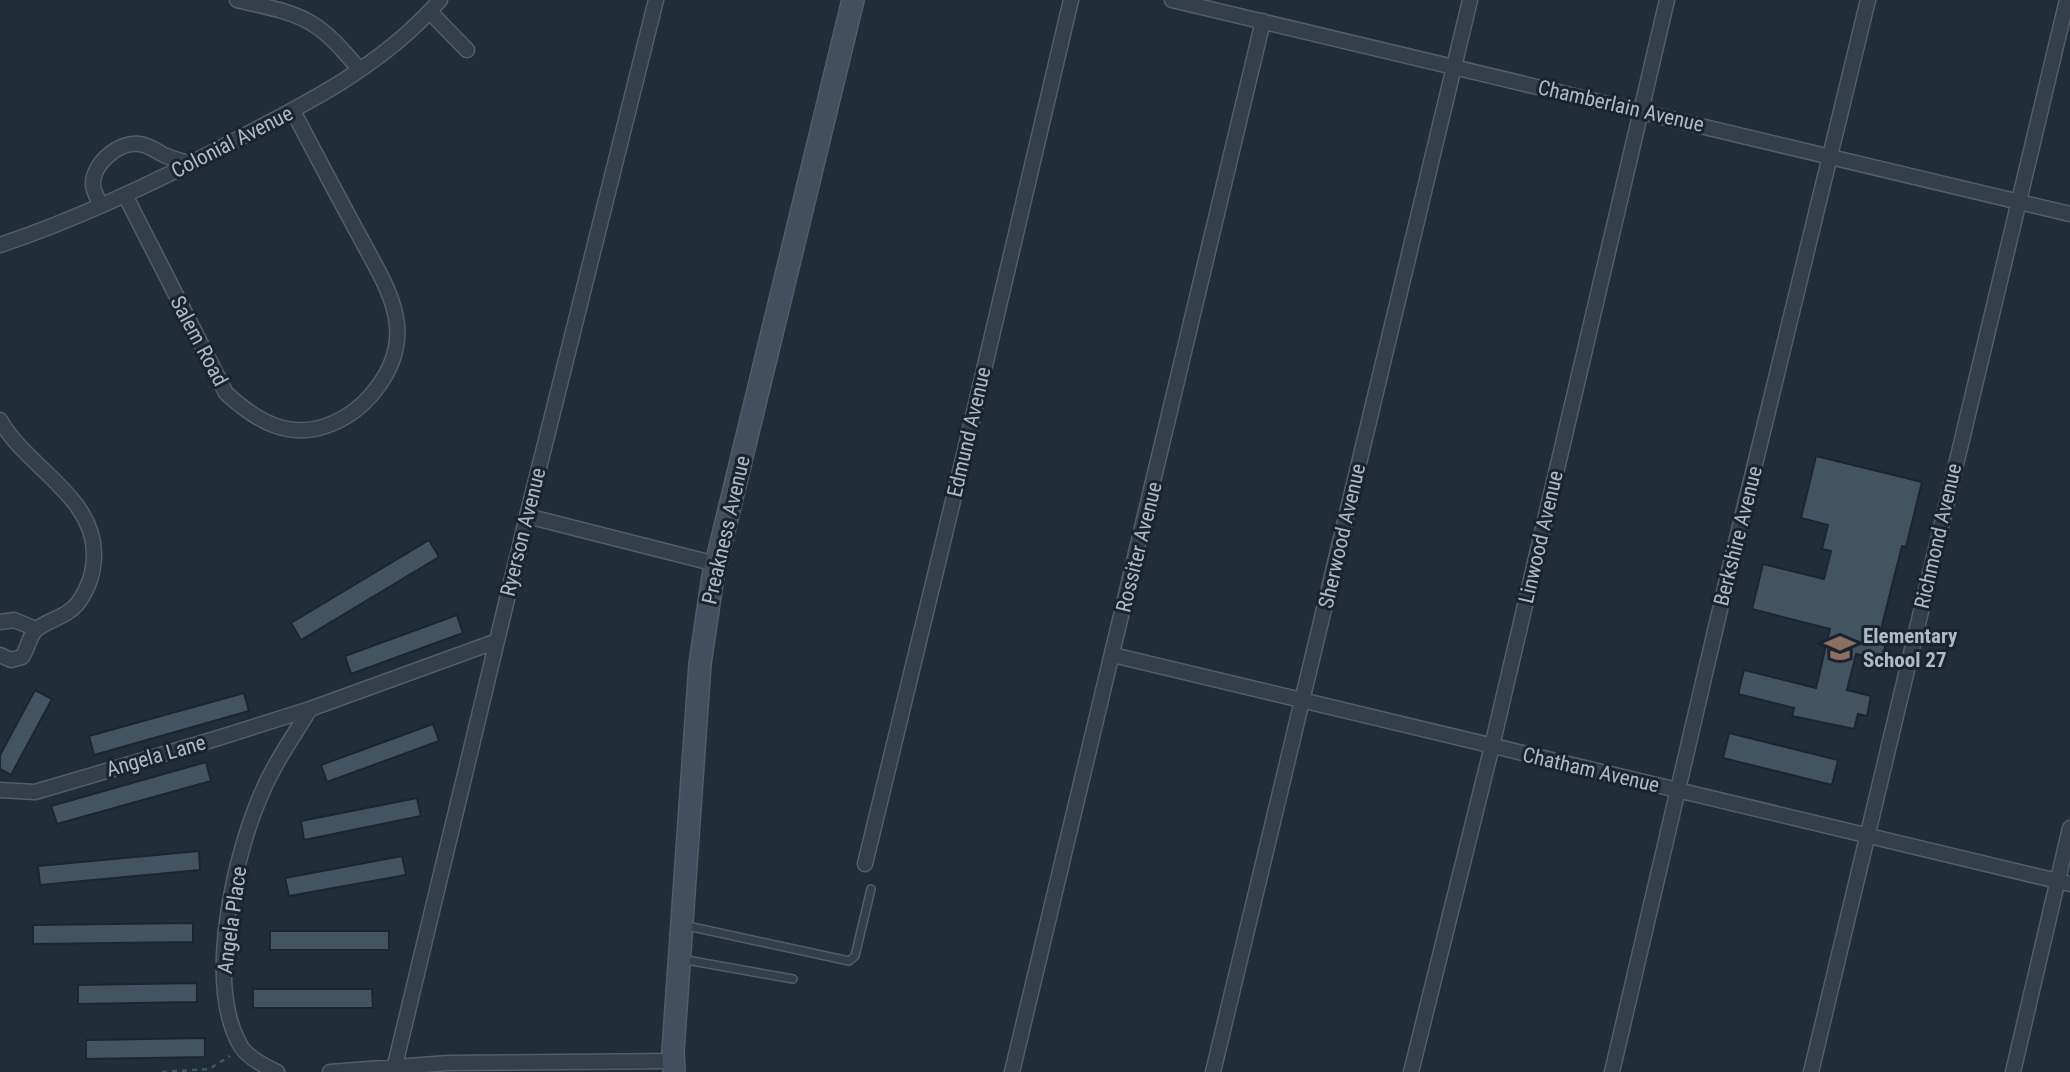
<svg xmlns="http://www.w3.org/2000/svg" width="2070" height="1072" viewBox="0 0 2070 1072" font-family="'Roboto Condensed',sans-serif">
	<rect width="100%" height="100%" fill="#202e3a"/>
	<path fill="#425362" stroke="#1b2631" stroke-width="2" d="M1816,456l106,26 -16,65 -4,-1 -22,87 8,2 -6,25 -26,-6 -9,36 24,6 -4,20 -9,-2 -4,15 -62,-13 2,-8 -56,-14 6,-24 72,18 14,-59 -78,-20 11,-45 61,15 7,-28 -9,-2 6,-24 -27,-7z
		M429,540l10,17 -138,83 -10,-17z
		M457,615l6,18 -112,41 -6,-18z
		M35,690l17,9 -41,76 -11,-6v-14z
		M244,693l5,18 -155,44 -5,-19z
		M433,724l6,17 -112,41 -6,-17z
		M1729,733l109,27 -6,25 -109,-27z
		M206,762l5,19 -154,43 -6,-18z
		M417,798l4,18 -117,24 -3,-19z
		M199,851l1,19 -160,15 -2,-19z
		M402,856l4,19 -117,21 -4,-18z
		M193,923v19l-160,2v-19z
		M270,931h119v19h-119z
		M197,983v19l-119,2v-19z
		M253,989h119l1,19h-120z
		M205,1038v19l-119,2v-19z"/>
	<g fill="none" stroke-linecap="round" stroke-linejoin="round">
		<g stroke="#515d68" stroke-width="10">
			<path id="service" d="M683,925l166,36 6,-5 16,-67
				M681,959l112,20"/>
		</g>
		<g stroke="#515d68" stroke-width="17">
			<path id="minor" d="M237,0c24,6 52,10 74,23 19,11 34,30 48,46
				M1172,0l898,214
				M430,12l37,38
				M125,195l101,198c30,28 64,48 105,31 37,-15 70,-57 66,-99 -3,-31 -23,-61 -37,-88 -23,-42 -45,-84 -67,-126
				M101,205c-3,-6 -8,-14 -8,-20 -1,-21 26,-44 46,-41 10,1 17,7 25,11 9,4 18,6 27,9
				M0,245c81,-27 158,-64 234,-104 74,-38 151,-77 206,-141
				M0,420c26,47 93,75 94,133 0,20 -5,34 -16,50 -11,14 -28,16 -41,26 -8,6 -9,20 -15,28l-11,3 -11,-5
				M527,516l189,48
				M0,622l14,-2 22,9
				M1113,655l957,229
				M0,790l35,2 180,-53 95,-30 187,-68
				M865,864l93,-384 113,-480
				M395,1065l132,-549 129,-516
				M277,1072c-13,-6 -32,-16 -38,-29 -34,-64 -4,-192 25,-255 12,-28 31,-54 46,-79
				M330,1072l118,-9 225,-2
				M1012,1072l251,-1051
				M1213,1072l257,-1072
				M1411,1072l81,-326 175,-746
				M1612,1072l117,-501 139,-571
				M1811,1072l256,-1072
				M2013,1072l57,-244"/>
		</g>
		<g stroke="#515d68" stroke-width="24">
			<path id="secondary" d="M674,1072l-1,-21 27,-387 13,-88 140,-576"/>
		</g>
		<path stroke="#3f5858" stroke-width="2.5" stroke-dasharray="5 5" stroke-linecap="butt" d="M162,1072l47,-3 21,-13"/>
		<use href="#service" stroke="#333f4b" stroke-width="7"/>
		<use href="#minor" stroke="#333f4b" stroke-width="14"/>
		<use href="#secondary" stroke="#414f5e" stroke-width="21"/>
	</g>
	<defs>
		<g id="school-bare" transform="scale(2.415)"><path d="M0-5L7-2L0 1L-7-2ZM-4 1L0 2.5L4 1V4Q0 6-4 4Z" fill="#8d6e63" stroke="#19242f" stroke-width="2.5" paint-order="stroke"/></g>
	</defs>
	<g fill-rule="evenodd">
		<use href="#school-bare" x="1840" y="648"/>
	</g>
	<g text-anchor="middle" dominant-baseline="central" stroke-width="6" stroke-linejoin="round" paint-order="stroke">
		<g font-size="21" fill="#aebac7" stroke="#19242f">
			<text transform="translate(1621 106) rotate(13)">Chamberlain Avenue</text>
			<text transform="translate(232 142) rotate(-27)">Colonial Avenue</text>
			<text transform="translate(199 341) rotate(62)">Salem Road</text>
			<text transform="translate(969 432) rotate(-77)">Edmund Avenue</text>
			<text transform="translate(726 530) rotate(-77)">Preakness Avenue</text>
			<text transform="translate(523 532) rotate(-76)">Ryerson Avenue</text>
			<text transform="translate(1342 536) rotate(-77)">Sherwood Avenue</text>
			<text transform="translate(1738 536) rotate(-76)">Berkshire Avenue</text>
			<text transform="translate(1938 536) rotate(-77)">Richmond Avenue</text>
			<text transform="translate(1541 537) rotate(-77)">Linwood Avenue</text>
			<text transform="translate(1139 547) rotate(-76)">Rossiter Avenue</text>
			<text transform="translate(156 756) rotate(-16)">Angela Lane</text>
			<text transform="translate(1591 770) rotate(13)">Chatham Avenue</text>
			<text transform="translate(232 920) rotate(-82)">Angela Place</text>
		</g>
		<g font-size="21" font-weight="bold" fill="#aebac7" stroke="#19242f" text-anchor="start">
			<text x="1863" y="636">Elementary<tspan x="1863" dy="24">School 27</tspan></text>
		</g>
	</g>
</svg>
